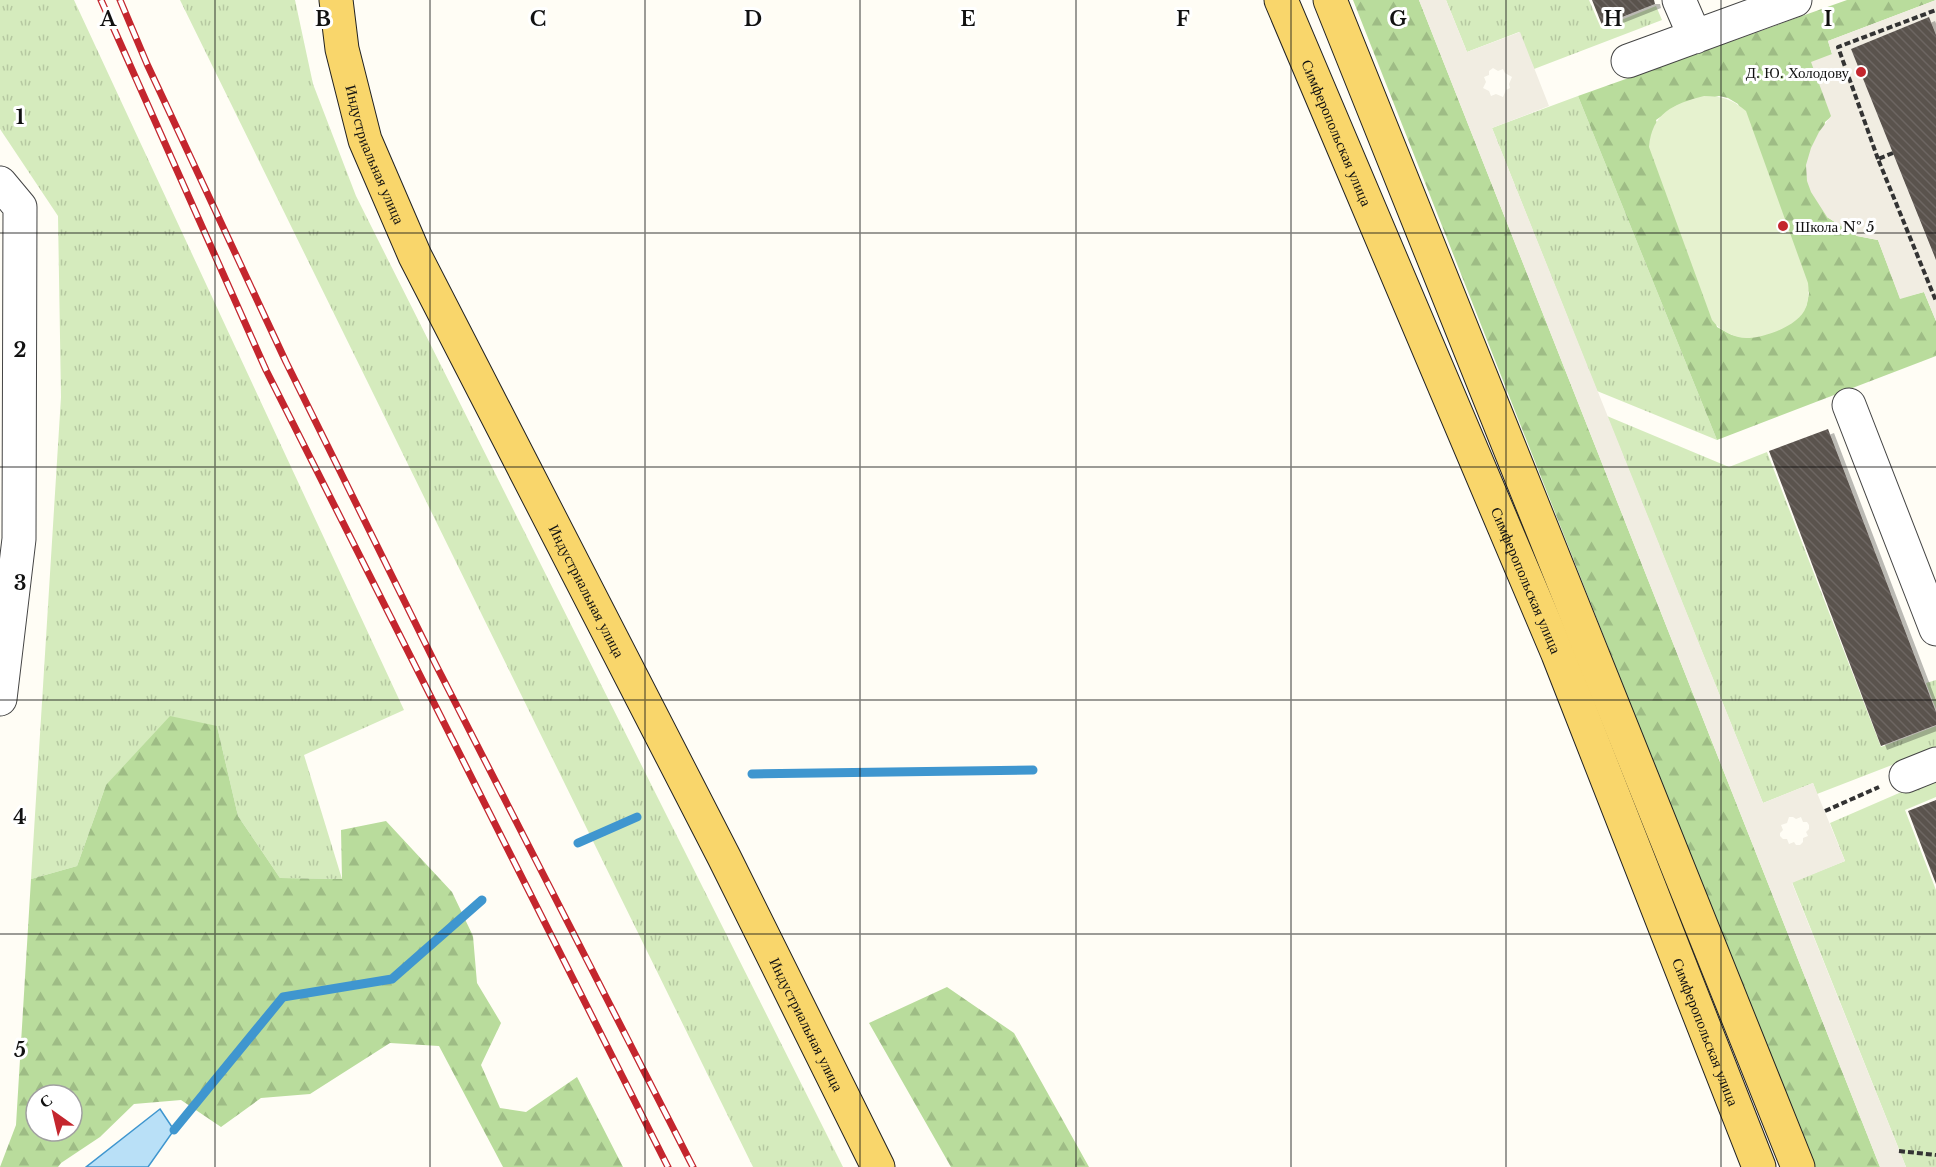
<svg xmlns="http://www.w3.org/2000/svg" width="1936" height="1167" viewBox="0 0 1936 1167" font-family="'Libre Baskerville',serif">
	<defs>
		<pattern id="grass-tufts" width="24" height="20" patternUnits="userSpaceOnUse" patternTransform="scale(1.5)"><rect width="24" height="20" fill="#d5ebbd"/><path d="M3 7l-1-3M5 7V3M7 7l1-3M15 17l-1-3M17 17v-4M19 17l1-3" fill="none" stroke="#b6c8a1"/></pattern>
		<pattern id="forest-firs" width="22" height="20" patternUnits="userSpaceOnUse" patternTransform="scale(1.5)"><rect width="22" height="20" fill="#b9dc9c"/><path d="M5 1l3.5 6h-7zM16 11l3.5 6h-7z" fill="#9ebc85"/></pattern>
		<pattern id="building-back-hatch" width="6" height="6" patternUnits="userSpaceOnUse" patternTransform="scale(1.5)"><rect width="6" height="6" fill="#5a524d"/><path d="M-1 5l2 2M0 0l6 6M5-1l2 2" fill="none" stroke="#6d6662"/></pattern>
		<filter id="shadow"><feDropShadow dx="6" dy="4" stdDeviation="0" flood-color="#0004"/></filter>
	</defs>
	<rect width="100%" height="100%" fill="#fffdf5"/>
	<path fill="url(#grass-tufts)" d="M0,0h74l330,710 -100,45 38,124 -62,-1 -42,-62 -21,-90 -111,59 -29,81 -46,13 30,-482 -3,-181 -58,-87z
		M180,0h115l18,84 43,112 487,971h-90z
		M1446,0h143l12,28 55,-22 6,14 -128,49 -15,-37 -52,20z
		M1578,96l139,344 -120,-49 -105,-263z
		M1607,416l122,51 38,-15 114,295 55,-21v22l-119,46 -4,-11 -50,20z
		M1936,680v29l-10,-26z
		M1936,777v20l-31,13 31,80v277h-30l-114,-285 53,-21 -15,-38z"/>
	<path fill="url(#forest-firs)" fill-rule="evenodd" d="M1353,0h66l461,1167h-67z
		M1847,0h89l-108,41 4,13 -1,63 -6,5 2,95 30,19 21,4 22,58 24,-6 12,29v35l-219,84 -139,-344zM1719,96l9,2 10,6 71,189 -3,14 -57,31 -17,-3 -15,-8 -61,-207 20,-14z
		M170,716l47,10 21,90 42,62 62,1 -1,-49 45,-9 66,71 21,44 4,47 24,40 -20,42 19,43 26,4 51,-35 46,90h-120l-64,-121 -49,-3 -80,51 -49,4 -40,29 -40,-27 -47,4 -34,33 -39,26 -3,4h-58l16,-42 15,-246 46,-13 29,-81zM36,1095h36v36h-36z
		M947,987l67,46 75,134h-138l-82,-144z"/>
	<path fill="#e6f2cf" d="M1704,96c18,0 28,3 42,15l62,172c1,8 1,16 -2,24 -6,18 -39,30 -57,31 -13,1 -29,-7 -37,-18l-63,-173c3,-34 24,-43 55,-51z"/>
	<path fill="#f1ede2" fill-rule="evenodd" d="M1419,0h27l21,52 53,-20 29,74 -57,22 271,675 50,-20 32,78 -53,22 114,284h-26zM1493,68l5,3 5,-2 2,4 7,4 -3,7 1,4 -4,2 -3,7 -7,-3 -5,2 -2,-5 -6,-3 3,-6 -2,-5 5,-2v-4zM1789,817h4l3,2 5,-2 2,5h4l2,3v4l-3,3 2,4 -5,2v4l-3,3h-4l-2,-3 -5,2 -2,-5h-4l-3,-3v-3l3,-3 -2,-5 6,-2z
		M1936,0v35l-7,-18 -78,32 83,207h2v65l-12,-29 -24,7 -22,-59 -21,-4 -30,-19 -16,-25 -4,-11 -1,-16 5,-17 8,-16 12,-16 -20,-54 21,-8 -4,-13z"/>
	<path fill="#b9e0f7" stroke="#3f96cf" stroke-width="1.5" d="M160,1109l14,21 -26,37h-62z"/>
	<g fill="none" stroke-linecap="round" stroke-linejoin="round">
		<path stroke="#3f96cf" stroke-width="9" d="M752,774l281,-4
			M578,843l59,-26
			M174,1130l109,-133 109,-18 90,-79"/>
	</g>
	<path fill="url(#building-back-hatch)" filter="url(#shadow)" d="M1592,0h62l1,4 -53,21z
		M1929,17l7,18v225l-85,-211z
		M1828,429l108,283v13l-55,21 -112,-295z
		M1936,800v84l-28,-73z"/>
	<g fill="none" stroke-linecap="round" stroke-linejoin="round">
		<g stroke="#444" stroke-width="35">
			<path id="minor" d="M1679,0l16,37
				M1628,61l167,-61
				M0,183l20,24 -1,332 -19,160
				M1849,405l87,224
				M1906,776l30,-12"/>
		</g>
		<g stroke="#222" stroke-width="35">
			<g id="major">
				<path id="s1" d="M336,0l6,49 23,91 50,116 309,601 154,310"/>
				<path id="s2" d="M1281,0l277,654 201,513"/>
				<path d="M1330,0l468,1167"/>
			</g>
		</g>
		<path stroke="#333" stroke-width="4" stroke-dasharray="6 3" stroke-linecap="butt" d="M1893,153l-15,6 58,142
			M1878,159l-40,-112 98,-37
			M1825,811l54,-24
			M1899,1151l37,4"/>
		<use href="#minor" stroke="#fff" stroke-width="33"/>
		<use href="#major" stroke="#f9d66b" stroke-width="33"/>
		<g stroke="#c4262e" stroke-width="7">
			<path id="rail" d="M101,0l165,370 402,797
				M120,0l27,64 139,298 150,303 257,502"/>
		</g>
		<use href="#rail" stroke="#fff" stroke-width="4.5" stroke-dasharray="14" stroke-linecap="butt"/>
	</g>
	<path fill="none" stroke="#111" stroke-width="1.5" stroke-opacity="0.55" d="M215,0v1167M430,0v1167M645,0v1167M860,0v1167M1076,0v1167M1291,0v1167M1506,0v1167M1721,0v1167M0,233h1936M0,467h1936M0,700h1936M0,934h1936"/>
	<g fill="#c4262e" stroke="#fff" stroke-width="2">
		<circle cx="1861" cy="72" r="6"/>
		<circle cx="1783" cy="226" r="6"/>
	</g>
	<g text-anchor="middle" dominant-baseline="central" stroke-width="6" stroke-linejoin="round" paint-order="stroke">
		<g font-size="15" fill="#111" stroke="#fff" text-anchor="end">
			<text x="1849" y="72">Д. Ю. Холодову</text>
			<text x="1795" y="226" text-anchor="start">Школа № 5</text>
		</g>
		<g font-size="15" fill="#111" stroke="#fff">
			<text stroke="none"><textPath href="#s2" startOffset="144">Симферопольская улица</textPath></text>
			<text stroke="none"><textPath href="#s1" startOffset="160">Индустриальная улица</textPath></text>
			<text stroke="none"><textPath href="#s2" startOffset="630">Симферопольская улица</textPath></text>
			<text stroke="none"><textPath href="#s1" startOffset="646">Индустриальная улица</textPath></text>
			<text stroke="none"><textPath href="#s1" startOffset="1132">Индустриальная улица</textPath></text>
			<text stroke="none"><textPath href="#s2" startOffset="1116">Симферопольская улица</textPath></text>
		</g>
	</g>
	<g font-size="20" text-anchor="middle" font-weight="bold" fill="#111" stroke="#fff" stroke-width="6" stroke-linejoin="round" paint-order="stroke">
		<text x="108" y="26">A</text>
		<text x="323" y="26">B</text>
		<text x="538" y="26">C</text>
		<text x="753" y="26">D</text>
		<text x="968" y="26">E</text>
		<text x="1183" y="26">F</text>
		<text x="1398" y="26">G</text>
		<text x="1613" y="26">H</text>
		<text x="1828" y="26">I</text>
		<text x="20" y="124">1</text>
		<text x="20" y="357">2</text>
		<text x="20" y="590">3</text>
		<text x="20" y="824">4</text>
		<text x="20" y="1057">5</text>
	</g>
	<g transform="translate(54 1113) rotate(326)"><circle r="28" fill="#ffffff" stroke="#a0a0a0" stroke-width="1.5"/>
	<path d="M0-4.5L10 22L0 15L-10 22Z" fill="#c4262e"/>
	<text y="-9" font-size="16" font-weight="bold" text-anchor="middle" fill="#111111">С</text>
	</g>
</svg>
